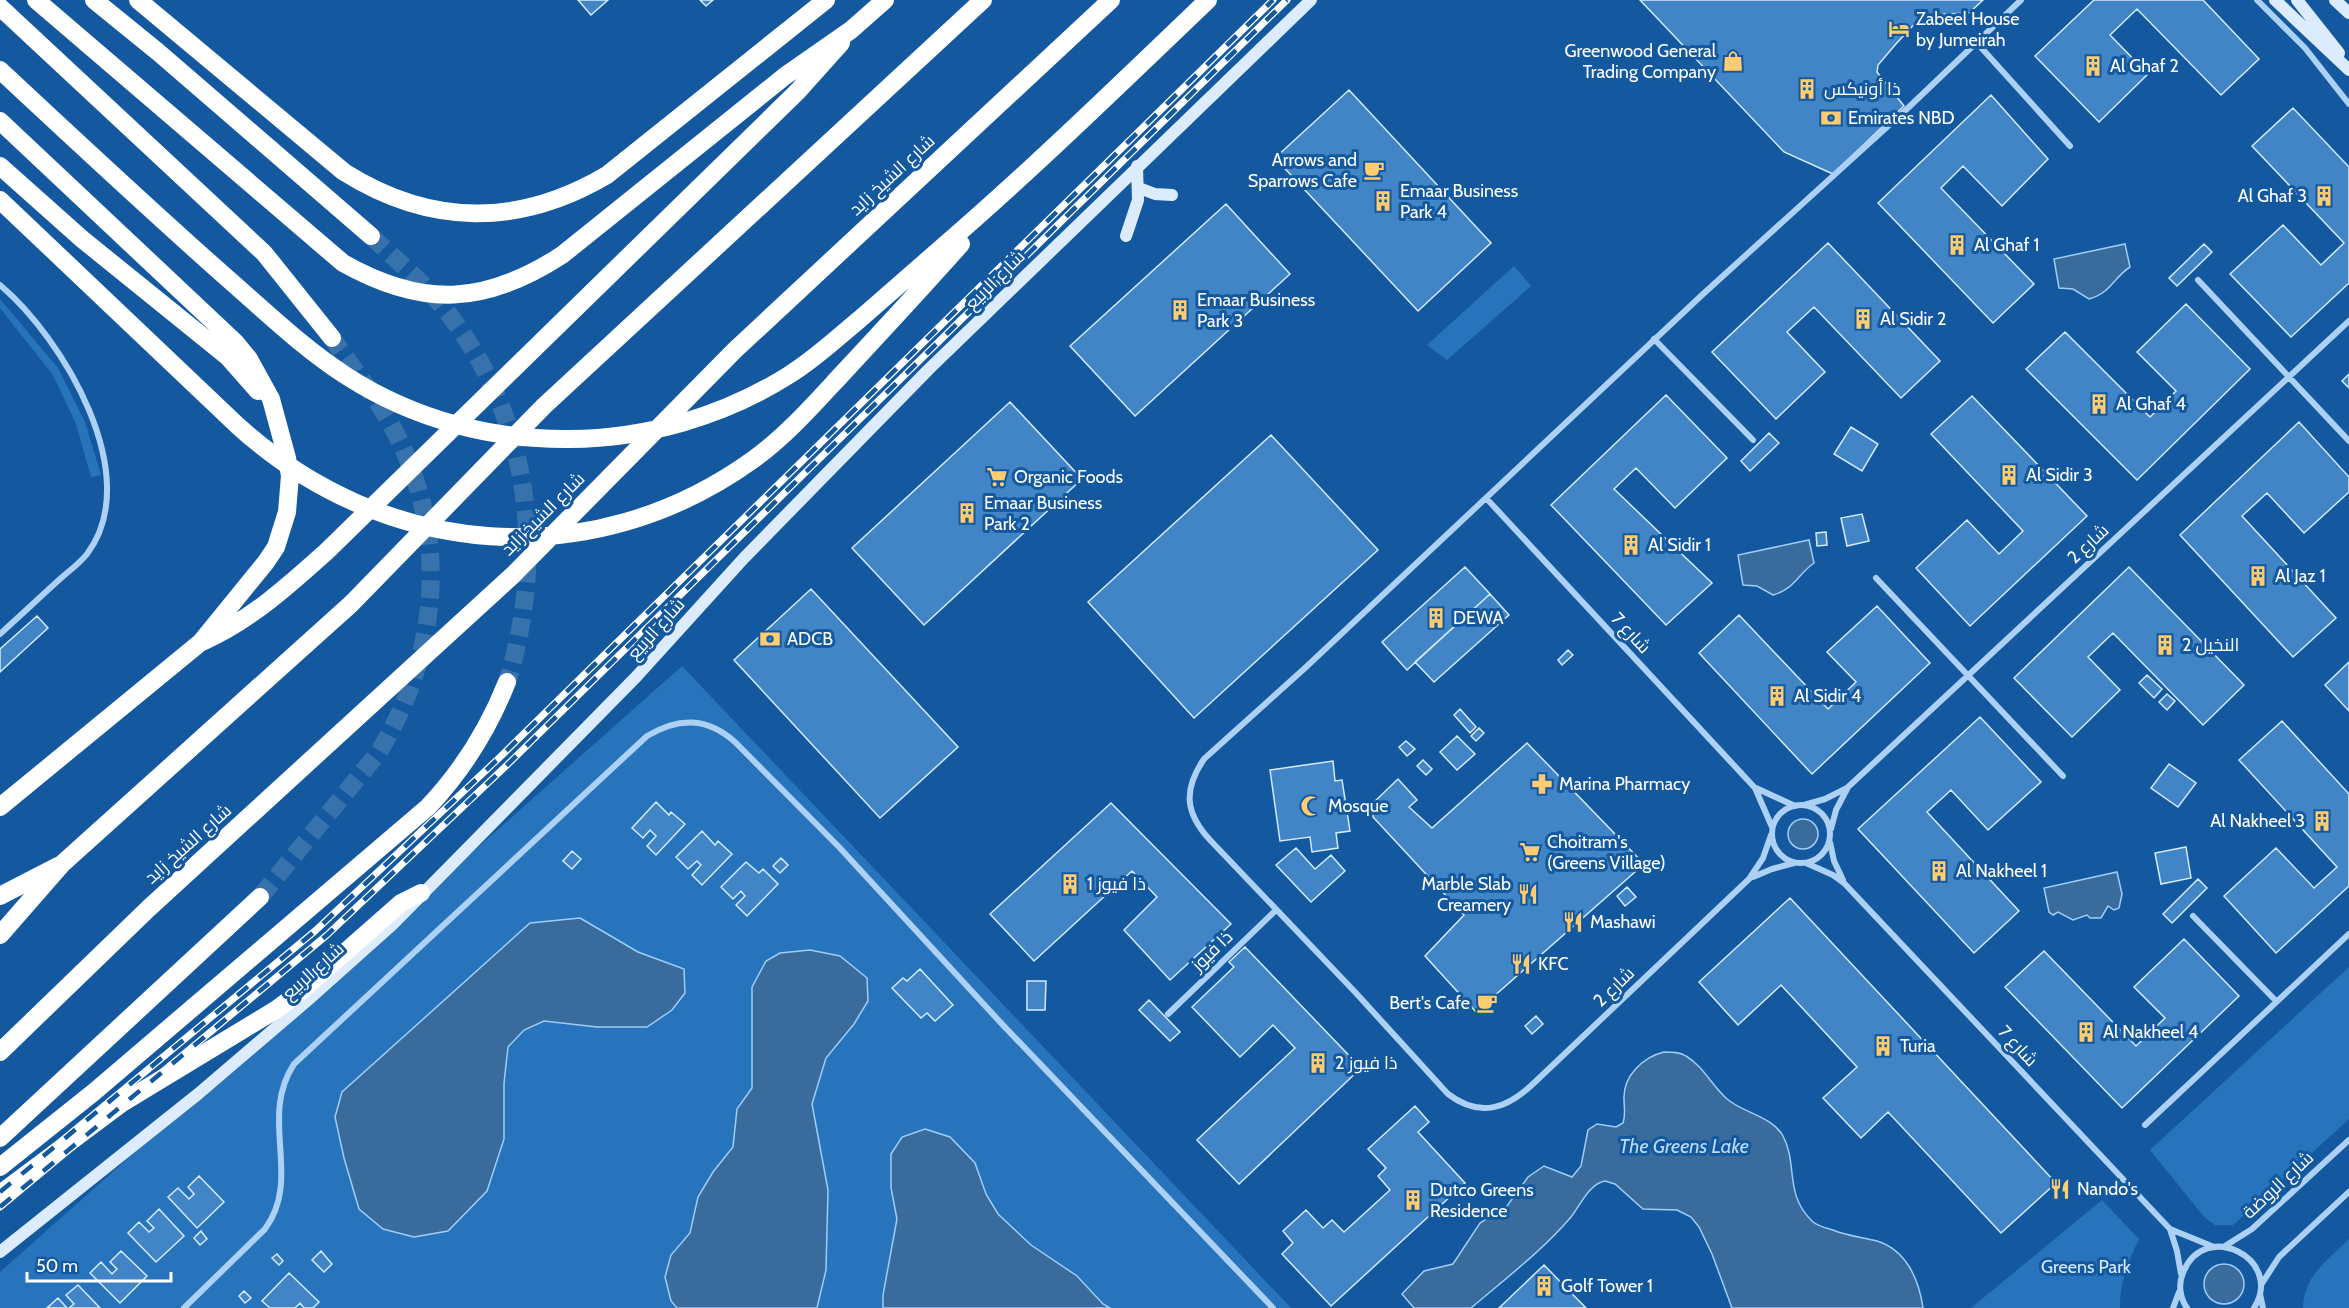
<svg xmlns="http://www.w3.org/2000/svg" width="2349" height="1308" viewBox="0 0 2349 1308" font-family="Cabin,Cairo,sans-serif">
	<rect width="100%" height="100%" fill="#14599f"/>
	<path fill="#2774bd" d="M1514,266l17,20 -84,74 -20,-15z
		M0,299l58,69 27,54 16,53 -10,2 -15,-53 -23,-49 -53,-67z
		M682,666l609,642h-1291v-36z
		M2349,967v152l-116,106h-18l-10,-7 -55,-68z
		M2102,1200l37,39c-10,21 -20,45 -19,69h-149z
		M2349,1239v69h-46c1,-33 24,-47 46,-69z"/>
	<path fill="#396b9d" stroke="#9ecdf7" stroke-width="1.5" d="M2125,244l5,23c-17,11 -19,26 -41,32l-16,-10 -14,-1 -5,-29z
		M1809,540l5,23c-16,11 -19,26 -41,32l-16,-9 -14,-1 -5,-30z
		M1788 834a15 15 0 1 1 30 0a15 15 0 1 1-30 0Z
		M2117,872l5,22 -3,14 -5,2 -6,-4 -7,12h-11l-3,-3 -14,5 -15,-8 -5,3 -4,-3 -5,-24z
		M580,918l58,34 46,17 1,24 -13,17 -25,17h-50l-53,-6 -20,9 -16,17 -4,36v56l-17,52 -39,40 -34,6 -31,-8 -24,-20 -15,-51 -9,-41 7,-25 188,-169z
		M810,950l30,6 27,22 1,23 -14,23 -28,34 -14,46 16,86 -2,80 -9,38h-140l-6,-7 -6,-24 6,-22 19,-22 8,-36 15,-25 20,-25 4,-38 15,-21v-101l14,-26 14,-8z
		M1664,1052c8,0 16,0 22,4 18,11 26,30 41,43 16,14 45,17 56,37 15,28 1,58 29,85 5,5 14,7 21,9 14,6 29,7 44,11 29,9 42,38 46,67h-191l-20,-54 -13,-27 -8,-10 -14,-7 -34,-1 -28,-25 -10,-3c-16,3 -24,23 -34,36 -29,34 -66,62 -100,91h-57l-12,-14 22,-23 29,-7 27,-41 27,-17 21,-29 16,-11 28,11 9,-11 7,-36 9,-6 19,3 7,-4c3,-9 1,-15 1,-24 -1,-23 19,-42 40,-47z
		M925,1129l25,8 25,26 11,31 12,20 33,31 46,31 26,28 7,4h-227v-13l14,-76 -6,-31v-34l11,-17z
		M2204 1284a20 20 0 1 1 40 0a20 20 0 1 1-40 0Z"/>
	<path fill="#4185c7" stroke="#d4eafd" stroke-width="1.5" d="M578,0h30l-17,15z
		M700,0h13l-7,6z
		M1640,0h343l-14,13 -42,2 -8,4 -24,26 -17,20 -1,7 27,34 -71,68 -49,-22z
		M2094,0h109l56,59 -38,36 -84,-86 -27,26 38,39 -49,48 -64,-66z
		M1349,90l142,153 -73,68 -143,-153z
		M1991,95l57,64 -46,47 -39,-40 -22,22 93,96 -41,39 -115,-120z
		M2293,108l56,59v116l-58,54 -61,-63 53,-49 38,40 23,-22 -92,-97z
		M1226,204l64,70 -155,142 -65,-70z
		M1828,243l112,118 -39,37 -87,-91 -27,25 38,40 -49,47 -64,-67z
		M2204,244l8,8 -35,34 -8,-8z
		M2186,304l64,65 -113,111 -111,-111 39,-37 85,85 26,-26 -39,-39z
		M2349,374v14l-7,-7z
		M1666,395l61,63 -52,50 -39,-40 -22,21 98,94 -46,42 -115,-120z
		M1972,396l115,120 -117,110 -54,-58 51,-48 32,34 24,-23 -92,-97z
		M1010,402l72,77 -158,146 -72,-77z
		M2299,422l50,55v15l-45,41 -37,-40 -25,23 94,102 -43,39 -113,-122z
		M1851,427l27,17 -16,27 -28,-17z
		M1769,433l10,10 -29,28 -9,-10z
		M1271,435l107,115 -184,168 -106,-116z
		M1862,514l7,27 -22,5 -6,-28z
		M1826,532l1,13 -10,1 -1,-13z
		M1465,567l25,27 -83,76 -25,-28z
		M2129,567l115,118 -41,40 -90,-92 -25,24 32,33 -48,47 -58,-59z
		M811,589l147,158 -78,71 -146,-158z
		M1490,594l19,21 -75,67 -19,-20z
		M1877,606l53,57 -118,111 -113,-121 40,-38 89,94 28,-27 -29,-30z
		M37,616l11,12 -48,44v-23z
		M1568,650l5,5 -11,10 -4,-5z
		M2349,662v49l-24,-26z
		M2147,675l15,14 -8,9 -15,-15z
		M2167,694l8,7 -8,9 -8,-8z
		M1460,709l16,18 -6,6 -16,-18z
		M1980,717l61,65 -53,48 -37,-40 -24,22 92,99 -45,42 -116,-124z
		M2282,721l67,73v92l-73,67 -52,-57 52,-48 38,40 23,-21 -98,-107z
		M1479,728l5,5 -8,8 -5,-5z
		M1457,736l18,18 -18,16 -17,-18z
		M1406,741l9,8 -8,7 -8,-9z
		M1527,743l117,121 -168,148 -51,-56 39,-41 -91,-98 1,-15 24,-23 19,21 -8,7 23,21z
		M1423,760l9,9 -6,6 -9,-9z
		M1333,761l2,20 7,-1 8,51 -14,2 2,15 -26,4 -2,-15 -30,4 -10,-71z
		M2169,764l27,19 -18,24 -27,-19z
		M656,802l13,13 2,-3 14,12 -29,31 -9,-9 9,-10 -6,-6 -7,8 -11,-10z
		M1111,803l120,121 -61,56 -46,-50 33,-33 -25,-26 -98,90 -44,-47z
		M702,831l13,14 3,-4 14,13 -30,31 -10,-10 9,-10 -4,-4 -9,8 -12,-12z
		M2186,847l5,31 -30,6 -6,-31z
		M1296,848l19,21 16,-14 14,16 -34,31 -35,-37z
		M572,851l9,8 -9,10 -9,-8z
		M781,858l7,7 -8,8 -7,-7z
		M746,862l13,11 4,-4 15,15 -31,32 -11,-11 9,-9 -4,-5 -8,8 -12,-12z
		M2198,879l9,9 -35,35 -9,-9z
		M1627,887l9,10 -11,9 -8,-10z
		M1790,898l266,285 -55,50 -113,-121 -27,26 -38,-40 34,-31 -76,-82 -43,40 -39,-43z
		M2184,939l55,57 -117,112 -117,-121 39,-36 92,95 29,-28 -31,-31z
		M1245,947l116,121 -122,116 -42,-44 98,-92 -22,-23 -33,32 -48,-50 42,-40 -5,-5z
		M920,969l33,36 -18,16 -8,-8 -6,5 -29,-30 11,-10 4,3z
		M1027,981h19l-1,29h-18z
		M1149,1000l31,32 -10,9 -31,-31z
		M1536,1016l7,8 -11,10 -7,-8z
		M1415,1106l14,16 -11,10 47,51 -134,123 -49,-52 11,-11 -10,-12 23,-21 17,18 9,-8 12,12 46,-42 -12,-14 8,-8 -18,-19z
		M199,1176l25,26 -27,26 -29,-31 10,-9 11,11 5,-5 -6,-7z
		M159,1209l25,27 -28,26 -28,-29 11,-11 10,10 5,-4 -7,-7z
		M201,1231l6,8 -7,6 -6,-7z
		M121,1251l26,25 -27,27 -30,-30 11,-11 11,12 5,-5 -7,-7z
		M321,1251l11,13 -8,8 -12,-12z
		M277,1254l6,7 -4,4 -7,-7z
		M1544,1265l42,43h-87z
		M289,1273l30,29 -6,6h-9l-4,-5 -5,5h-25l-8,-7z
		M78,1285l22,23h-31l5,-4 -8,-9z
		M244,1291l7,7 -6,5 -6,-7z
		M58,1298l9,10h-20z"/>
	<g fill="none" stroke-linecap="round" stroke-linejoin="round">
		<path stroke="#3772ad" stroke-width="18" stroke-dasharray="18 9" stroke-linecap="butt" d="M371,236c24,23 51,45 72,71 87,107 104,246 64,375
			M260,897l119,-145c60,-100 71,-214 16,-320 -17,-33 -42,-63 -63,-94"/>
		<path stroke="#acd1f4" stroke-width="6" d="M2257,0l48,48 44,56
			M1977,43l93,103
			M2198,280l151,161
			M0,285c62,52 146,191 87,269 -7,9 -18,17 -27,25 -20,18 -40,37 -60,55
			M1654,339l99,101
			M1486,498l269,290 17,39
			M1876,578l187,198
			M1756,788l39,18
			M1772 834a29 29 0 1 1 58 0a29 29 0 1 1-58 0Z
			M1804,805l21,-6 22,-11 502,-467
			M1831,829l5,-19 11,-21
			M1771,835l-8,23 -14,21 -214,203c-27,26 -54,37 -87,12l-93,-102 -145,-152c-25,-27 -27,-50 -6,-81l101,-91 397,-373 207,-188 112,-107
			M1830,842l4,19 9,19
			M1806,863l27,12 11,8 326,346 44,18
			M1753,877l19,-8 22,-6
			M2193,916l83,85
			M1168,1014l108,-104
			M2145,1125l204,-191
			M2170,1229l7,22 4,23
			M2225,1246l27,-17 97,-89
			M2261,1285l18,-28 70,-65
			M2260,1294l3,14
			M184,1308l81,-79c38,-52 -7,-110 29,-165l353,-328c32,-19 60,-19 88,6l104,105 162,176 272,285
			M2173,1308l6,-16
			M2187,1308c-7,-10 -9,-24 -4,-35 21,-55 102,-14 71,35"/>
		<path stroke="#dcecfd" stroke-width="12" d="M2275,0l74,70
			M2297,0l42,53
			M2335,0l14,13
			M1139,188l16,6 17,1
			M1126,236l12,-36 -1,-34
			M0,1252l198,-158 110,-94 85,-76 243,-247 108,-119 185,-189 382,-369"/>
		<path stroke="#fff" stroke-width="18" d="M36,0l307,263c80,45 142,42 219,-8l223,-179 66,-46 34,-30
			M94,0l64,52 213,184
			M138,0l206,172c86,54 175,55 263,3l219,-175
			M0,7l264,246 68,85
			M0,70c75,70 150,140 227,208 39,34 77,71 121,99 133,85 310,81 441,-2 26,-16 48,-37 71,-56 26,-23 53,-46 79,-69 93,-80 181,-166 269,-250
			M0,121l235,221 14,17 22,40 16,59 3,18 -3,36 -11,35 -10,15 -65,80 -201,165
			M0,166l82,73 146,118 30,34
			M0,200l238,226c147,133 354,150 516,33 33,-24 61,-56 88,-85 40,-43 80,-86 119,-130
			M204,641c48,-22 84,-55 122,-89l472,-461 43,-48
			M0,896l58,-30
			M0,935l62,-71 289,-260 193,-198 439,-406
			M0,1052l149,-144 364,-333 222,-225 376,-350
			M0,1138l260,-241
			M0,1167l94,-75 334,-285c35,-37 60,-77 79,-125
			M0,1194l122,-91 155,-94 24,-18 100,-88 20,-10"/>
		<g stroke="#fff" stroke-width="7">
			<path id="rail" d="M0,1192l315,-261 184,-173 774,-758
				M0,1207l327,-272 179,-169 781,-766"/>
		</g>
		<use href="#rail" stroke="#14599f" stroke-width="4.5" stroke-dasharray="14" stroke-linecap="butt"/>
	</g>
	<defs>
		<g id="hotel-bare" transform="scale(1.62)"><path d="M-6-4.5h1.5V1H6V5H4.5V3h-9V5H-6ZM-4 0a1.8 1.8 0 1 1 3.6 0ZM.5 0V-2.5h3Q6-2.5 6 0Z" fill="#ffcc6f" stroke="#14599f" stroke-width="2.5" paint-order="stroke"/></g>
		<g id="shop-bare" transform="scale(1.62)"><path d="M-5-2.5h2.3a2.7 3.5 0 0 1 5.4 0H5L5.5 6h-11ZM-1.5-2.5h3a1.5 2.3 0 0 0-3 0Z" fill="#ffcc6f" stroke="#14599f" stroke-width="2.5" paint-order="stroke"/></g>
		<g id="building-bare" transform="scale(1.62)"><path d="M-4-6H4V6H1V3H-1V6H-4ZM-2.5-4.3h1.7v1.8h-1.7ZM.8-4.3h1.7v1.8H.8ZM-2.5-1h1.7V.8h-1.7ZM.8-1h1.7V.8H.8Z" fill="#ffcc6f" stroke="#14599f" stroke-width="2.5" paint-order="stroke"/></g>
		<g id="bank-bare" transform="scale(1.62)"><path d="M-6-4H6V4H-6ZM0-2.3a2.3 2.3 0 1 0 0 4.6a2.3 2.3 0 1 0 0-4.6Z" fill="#ffcc6f" stroke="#14599f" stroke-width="2.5" paint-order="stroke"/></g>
		<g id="cafe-bare" transform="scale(1.62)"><path d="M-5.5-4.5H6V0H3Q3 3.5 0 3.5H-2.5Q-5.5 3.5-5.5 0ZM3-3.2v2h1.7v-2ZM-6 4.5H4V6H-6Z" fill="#ffcc6f" stroke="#14599f" stroke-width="2.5" paint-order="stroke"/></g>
		<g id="supermarket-bare" transform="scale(1.62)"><path d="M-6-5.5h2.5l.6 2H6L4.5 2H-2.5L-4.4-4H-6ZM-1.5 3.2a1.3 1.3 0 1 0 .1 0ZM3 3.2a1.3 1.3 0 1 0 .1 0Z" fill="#ffcc6f" stroke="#14599f" stroke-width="2.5" paint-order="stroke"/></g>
		<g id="pharmacy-bare" transform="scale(1.62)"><path d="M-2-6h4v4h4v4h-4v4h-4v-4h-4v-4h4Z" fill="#ffcc6f" stroke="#14599f" stroke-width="2.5" paint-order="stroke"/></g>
		<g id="mosque-bare" transform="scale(1.62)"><path d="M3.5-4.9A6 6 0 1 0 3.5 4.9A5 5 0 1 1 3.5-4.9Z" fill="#ffcc6f" stroke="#14599f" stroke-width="2.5" paint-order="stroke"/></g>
		<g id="restaurant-bare" transform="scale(1.62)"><path d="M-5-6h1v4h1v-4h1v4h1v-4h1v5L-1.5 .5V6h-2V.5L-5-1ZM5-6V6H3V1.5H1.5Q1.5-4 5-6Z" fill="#ffcc6f" stroke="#14599f" stroke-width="2.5" paint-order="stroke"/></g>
	</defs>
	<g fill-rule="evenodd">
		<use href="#hotel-bare" x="1899" y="29"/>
		<use href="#shop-bare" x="1733" y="61"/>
		<use href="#building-bare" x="2093" y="66"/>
		<use href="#building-bare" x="1807" y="89"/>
		<use href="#bank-bare" x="1831" y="118"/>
		<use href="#cafe-bare" x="1374" y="170"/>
		<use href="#building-bare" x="2324" y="196"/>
		<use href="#building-bare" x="1383" y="201"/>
		<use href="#building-bare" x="1957" y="245"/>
		<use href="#building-bare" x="1180" y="310"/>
		<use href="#building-bare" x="1863" y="319"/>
		<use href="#building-bare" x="2099" y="404"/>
		<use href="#building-bare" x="2009" y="475"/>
		<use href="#supermarket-bare" x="997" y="477"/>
		<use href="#building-bare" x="967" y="513"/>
		<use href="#building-bare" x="1631" y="545"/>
		<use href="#building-bare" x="2258" y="576"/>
		<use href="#building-bare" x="1436" y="618"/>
		<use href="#bank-bare" x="770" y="639"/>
		<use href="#building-bare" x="2165" y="645"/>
		<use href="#building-bare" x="1777" y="696"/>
		<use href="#pharmacy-bare" x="1542" y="784"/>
		<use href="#mosque-bare" x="1311" y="806"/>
		<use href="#building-bare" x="2322" y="821"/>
		<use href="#supermarket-bare" x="1530" y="852"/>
		<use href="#building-bare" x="1939" y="871"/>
		<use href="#building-bare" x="1070" y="884"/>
		<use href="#restaurant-bare" x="1528" y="894"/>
		<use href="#restaurant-bare" x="1573" y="922"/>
		<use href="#restaurant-bare" x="1521" y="964"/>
		<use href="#cafe-bare" x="1487" y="1003"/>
		<use href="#building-bare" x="2086" y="1032"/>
		<use href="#building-bare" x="1883" y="1046"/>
		<use href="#building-bare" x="1318" y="1063"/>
		<use href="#restaurant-bare" x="2060" y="1189"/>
		<use href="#building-bare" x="1413" y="1200"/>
		<use href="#building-bare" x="1544" y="1286"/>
	</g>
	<g text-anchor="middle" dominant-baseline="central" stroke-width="6" stroke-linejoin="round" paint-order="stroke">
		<g font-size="18" fill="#fff" stroke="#14599f" text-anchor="start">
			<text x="1916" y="19">Zabeel House<tspan x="1916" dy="21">by Jumeirah</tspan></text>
			<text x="1716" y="51" text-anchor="end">Greenwood General<tspan x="1716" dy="21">Trading Company</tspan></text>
			<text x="2110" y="66">Al Ghaf 2</text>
			<text x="1824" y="89">ذا أونيكس</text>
			<text x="1848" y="118">Emirates NBD</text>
			<text x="1357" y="160" text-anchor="end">Arrows and<tspan x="1357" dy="21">Sparrows Cafe</tspan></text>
			<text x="1400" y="191">Emaar Business<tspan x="1400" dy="21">Park 4</tspan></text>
			<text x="2307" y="196" text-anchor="end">Al Ghaf 3</text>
			<text x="1974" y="245">Al Ghaf 1</text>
			<text x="1197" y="300">Emaar Business<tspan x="1197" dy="21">Park 3</tspan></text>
			<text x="1880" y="319">Al Sidir 2</text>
			<text x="2116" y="404">Al Ghaf 4</text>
			<text x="2026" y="475">Al Sidir 3</text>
			<text x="1014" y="477">Organic Foods</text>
			<text x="984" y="503">Emaar Business<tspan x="984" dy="21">Park 2</tspan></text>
			<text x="1648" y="545">Al Sidir 1</text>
			<text x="2275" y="576">Al Jaz 1</text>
			<text x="1453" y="618">DEWA</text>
			<text x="787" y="639">ADCB</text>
			<text x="2182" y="645">النخيل 2</text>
			<text x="1794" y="696">Al Sidir 4</text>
			<text x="1559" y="784">Marina Pharmacy</text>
			<text x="1328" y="806">Mosque</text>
			<text x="2305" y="821" text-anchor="end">Al Nakheel 3</text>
			<text x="1547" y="842">Choitram's<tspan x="1547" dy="21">(Greens Village)</tspan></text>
			<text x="1956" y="871">Al Nakheel 1</text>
			<text x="1087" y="884">ذا فيوز 1</text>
			<text x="1511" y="884" text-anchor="end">Marble Slab<tspan x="1511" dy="21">Creamery</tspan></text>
			<text x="1590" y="922">Mashawi</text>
			<text x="1538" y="964">KFC</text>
			<text x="1470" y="1003" text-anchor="end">Bert's Cafe</text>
			<text x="2103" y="1032">Al Nakheel 4</text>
			<text x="1900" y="1046">Turia</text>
			<text x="1335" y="1063">ذا فيوز 2</text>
			<text x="2077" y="1189">Nando's</text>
			<text x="1430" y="1190">Dutco Greens<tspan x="1430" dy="21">Residence</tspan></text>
			<text x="1561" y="1286">Golf Tower 1</text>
		</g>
		<g font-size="18" fill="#fff" stroke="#14599f">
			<text transform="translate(892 175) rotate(-43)">شارع الشيخ زايد</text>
			<text transform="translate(995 280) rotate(-45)">شارع الربيع</text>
			<text transform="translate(543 514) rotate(-45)">شارع الشيخ زايد</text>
			<text transform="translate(2088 544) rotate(-43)">شارع 2</text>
			<text transform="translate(656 629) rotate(-48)">شارع الربيع</text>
			<text transform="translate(1631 633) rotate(47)">شارع 7</text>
			<text transform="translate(188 844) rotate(-42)">شارع الشيخ زايد</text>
			<text transform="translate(1212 951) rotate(-44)">ذا فيوز</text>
			<text transform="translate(313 971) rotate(-42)">شارع الربيع</text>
			<text transform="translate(1614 987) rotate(-44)">شارع 2</text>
			<text transform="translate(2018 1046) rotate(47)">شارع 7</text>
			<text transform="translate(2278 1185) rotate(-43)">شارع الروضة</text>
		</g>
		<g font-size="18" fill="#d4eafd" stroke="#14599f">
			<text x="2086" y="1267">Greens Park</text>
		</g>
		<g font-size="20" font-style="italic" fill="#b9dbfa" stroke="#14599f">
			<text x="1684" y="1146">The Greens Lake</text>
		</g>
	</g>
	<path d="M27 1272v9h144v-9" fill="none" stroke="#ffffff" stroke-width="3"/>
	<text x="36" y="1272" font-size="18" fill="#ffffff" stroke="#14599f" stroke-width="4.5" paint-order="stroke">50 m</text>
</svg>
